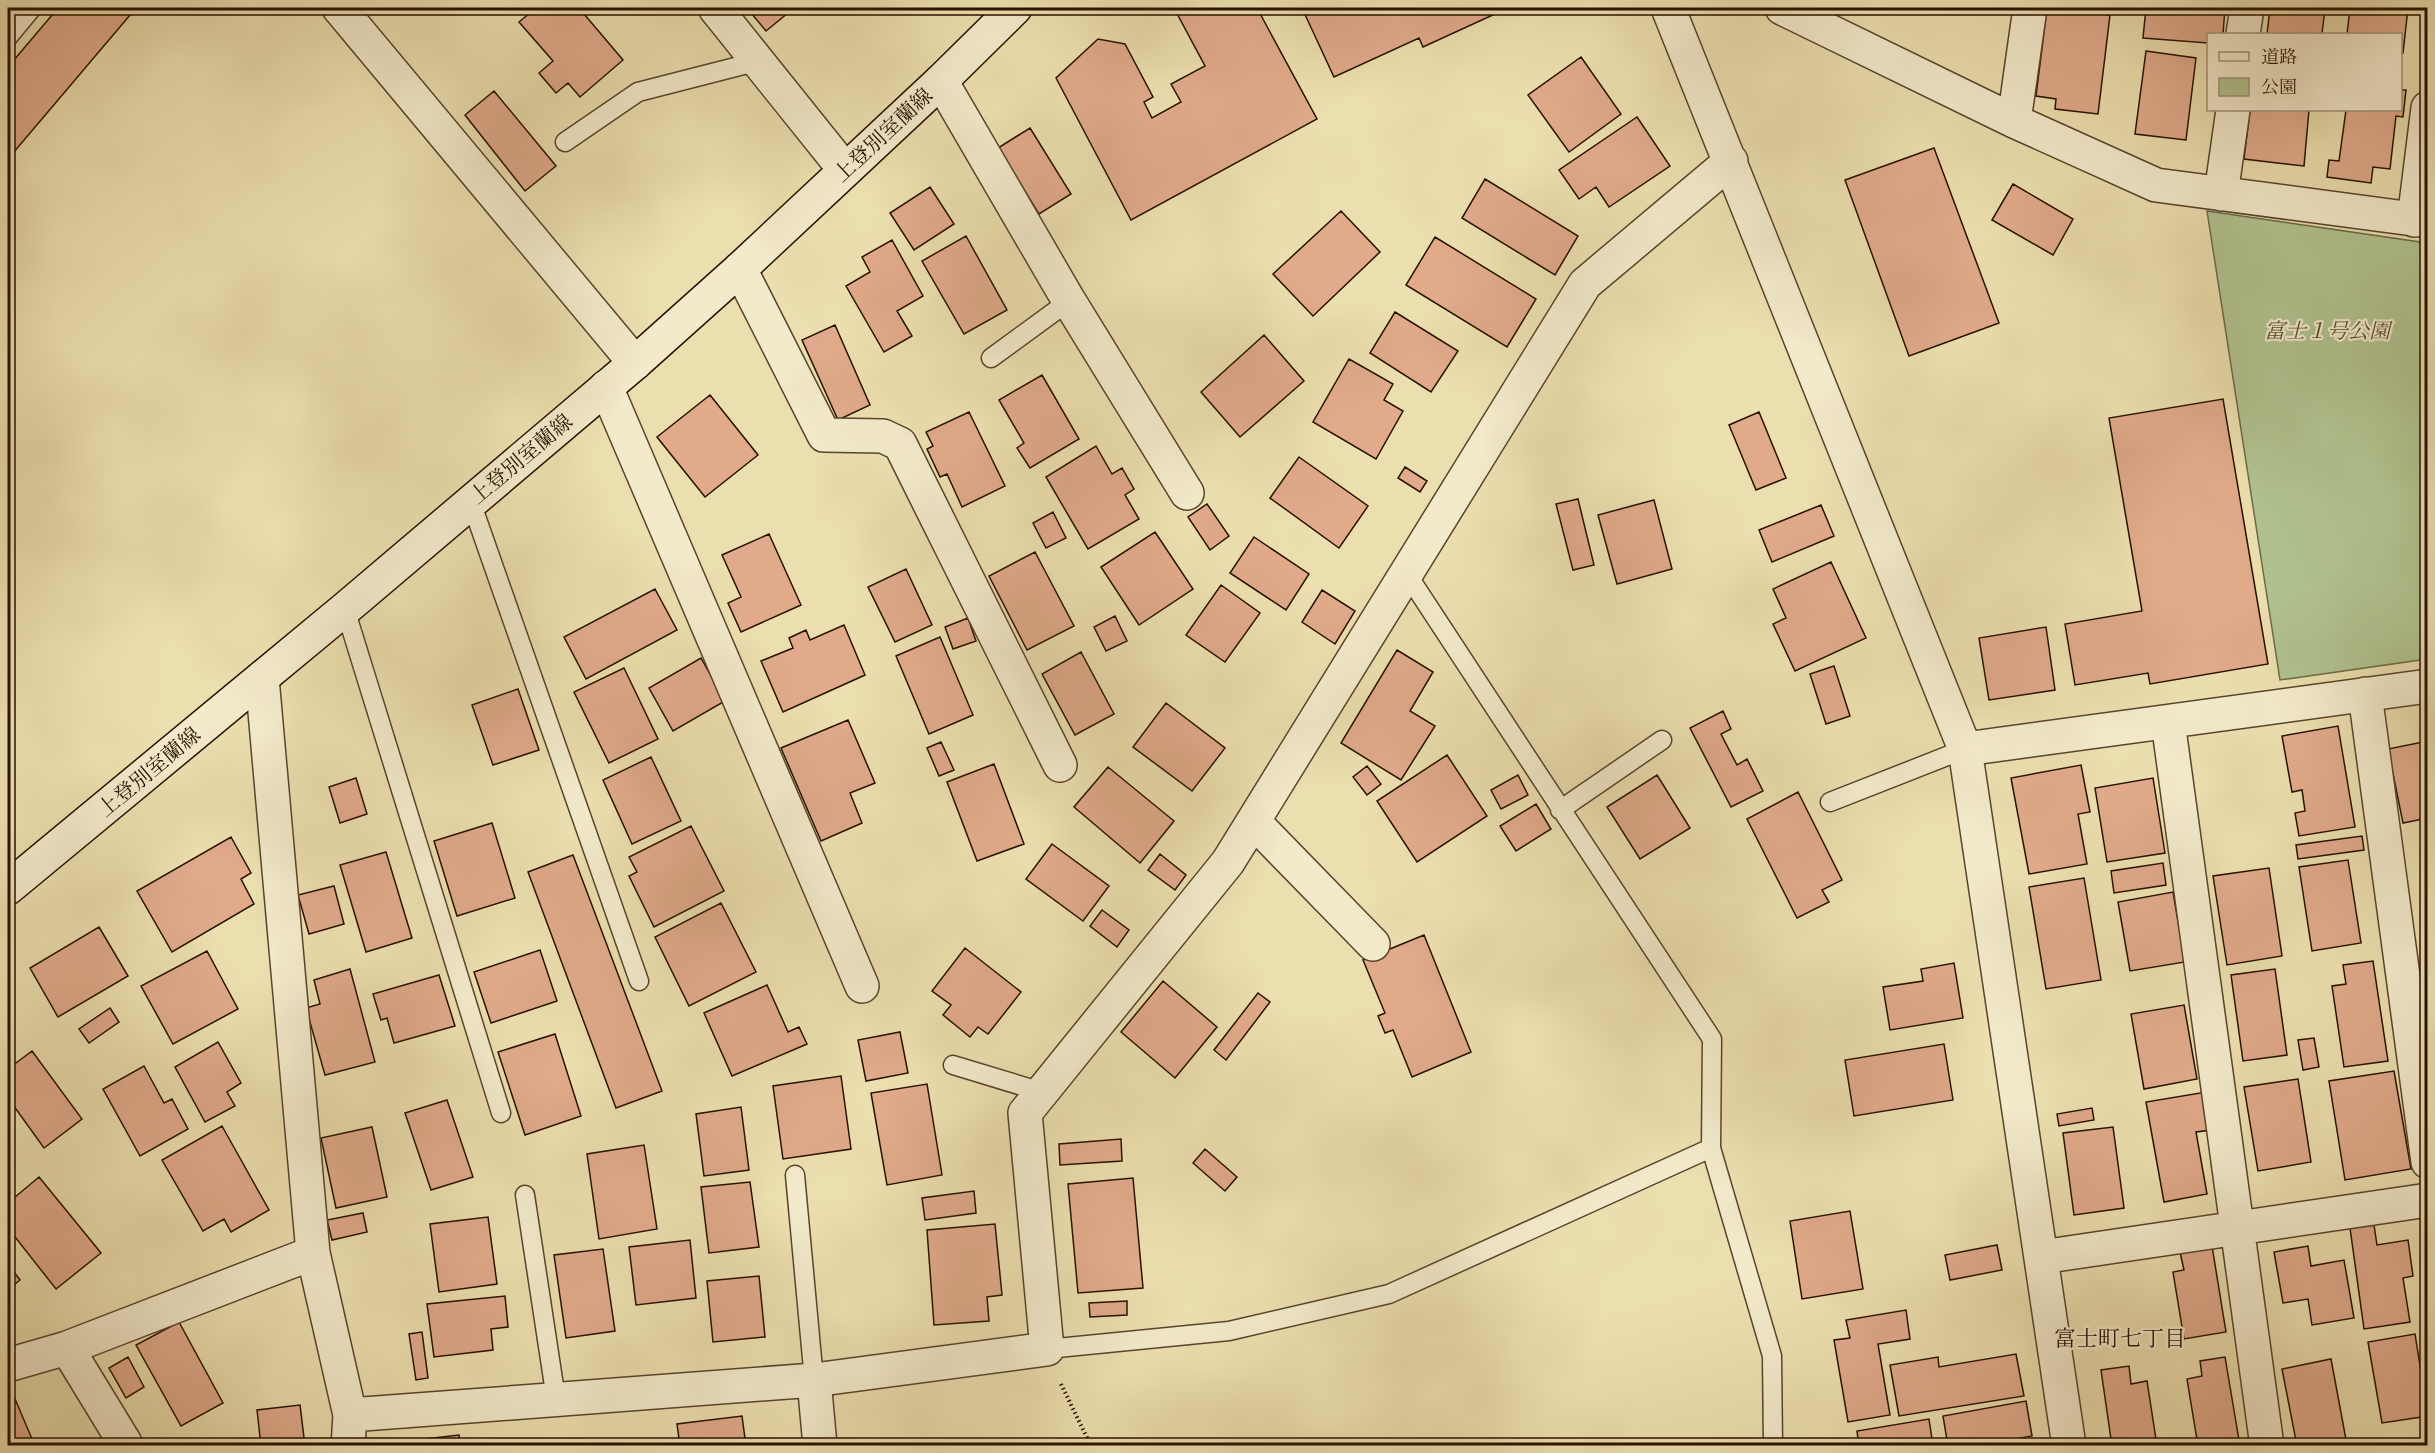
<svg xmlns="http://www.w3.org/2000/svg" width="2435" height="1453" viewBox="0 0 2435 1453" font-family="'IM FELL Great Primer','Noto Serif JP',serif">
	<rect width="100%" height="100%" fill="#ecdfaf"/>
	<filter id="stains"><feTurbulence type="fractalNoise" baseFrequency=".00333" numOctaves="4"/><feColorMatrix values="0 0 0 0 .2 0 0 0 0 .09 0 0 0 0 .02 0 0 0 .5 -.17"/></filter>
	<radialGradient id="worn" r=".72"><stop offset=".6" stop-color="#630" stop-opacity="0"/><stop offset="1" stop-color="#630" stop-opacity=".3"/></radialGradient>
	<path fill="#b1c390" stroke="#6c6a48" stroke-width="1.5" d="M2207,211l220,32v416l-147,21z"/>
	<path fill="#e0aa8b" stroke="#271101" stroke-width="1.5" d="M58,8h78l-128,151v-92z
		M536,8h43l44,52 -43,37 -12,-14 -12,10 -17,-20 14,-12 -34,-39z
		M747,8h47l-28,23z
		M1174,8h83l60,111 -186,101 -75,-142 42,-39 27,5 28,53 -9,5 8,16 29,-16 -10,-18 34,-18z
		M1302,8h206l-85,39 -4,-9 -85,39z
		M1928,8h40v5z
		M2047,8l63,7 -12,99 -43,-5 1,-10 -20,-3z
		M2146,8h79l-2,26h-15v9l-65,-5z
		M2270,8h55l-3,26h-55z
		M2350,8h58l-5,45h-3v-19h-53z
		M2146,51l50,7 -10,82 -51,-6z
		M1581,57l40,57 -52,38 -41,-57z
		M2400,90h6l-3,27 -7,-1 -6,53 -17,-2 -2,16 -44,-6 2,-17 10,1 7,-51h54z
		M494,91l62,75 -31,25 -60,-76z
		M2250,110h59l-5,56 -60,-7z
		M1637,117l33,49 -61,41 -13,-20 -17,12 -20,-29z
		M1030,128l41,66 -32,20 -41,-66z
		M1934,148l65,175 -90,33 -64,-176z
		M1485,179l93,57 -23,39 -93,-57z
		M2013,184l60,35 -20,36 -61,-35z
		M930,187l24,37 -40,26 -24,-37z
		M1341,211l39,41 -67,64 -40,-42z
		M966,236l41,74 -43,24 -42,-73z
		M1435,237l101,62 -29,48 -101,-62z
		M892,240l31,56 -26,15 15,25 -28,16 -38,-66 24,-14 -8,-15z
		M1395,312l63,39 -27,41 -61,-39z
		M835,325l35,80 -32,15 -36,-80z
		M1264,335l40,46 -64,56 -39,-45z
		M1349,359l44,25 -9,16 19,11 -27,48 -63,-37z
		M1042,375l37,64 -49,29 -13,-20 7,-5 -25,-43z
		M710,395l48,60 -53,42 -48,-60z
		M2223,399l45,265 -118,20 -2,-11 -73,12 -10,-61 77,-13 -33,-193z
		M969,412l36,74 -43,21 -15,-33 -7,3 -13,-28 6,-3 -7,-14z
		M1759,412l27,66 -30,12 -27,-65z
		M1096,446l16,28 10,-6 12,21 -9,6 14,24 -51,30 -42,-72z
		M1299,457l69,49 -29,42 -69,-50z
		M1405,467l22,14 -7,11 -22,-14z
		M1578,499l16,66 -21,5 -17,-66z
		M1654,500l18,69 -55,15 -19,-69z
		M1207,504l22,32 -19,14 -22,-33z
		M1821,505l13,31 -62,26 -13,-32z
		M1053,512l13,26 -20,10 -13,-25z
		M1155,532l38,57 -54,36 -38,-58z
		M769,534l32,71 -60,27 -13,-29 13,-6 -19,-42z
		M1254,537l55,37 -23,36 -56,-37z
		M1035,552l39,74 -47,24 -38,-74z
		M1831,562l35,76 -71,33 -22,-47 13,-6 -13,-29z
		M906,569l26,56 -37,17 -27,-55z
		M1221,585l39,28 -35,49 -39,-27z
		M655,589l22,41 -91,49 -22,-42z
		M1322,590l33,21 -20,33 -33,-22z
		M1115,616l12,25 -21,10 -12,-24z
		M968,618l8,23 -23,8 -8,-22z
		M844,625l21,50 -82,37 -22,-51 32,-13 -4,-10 17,-8 4,10z
		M2046,627l9,63 -66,10 -10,-62z
		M940,637l33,78 -44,19 -33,-78z
		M1397,650l36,22 -23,39 25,15 -34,54 -60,-37z
		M1081,652l33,62 -39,21 -33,-61z
		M701,658l24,43 -52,30 -24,-43z
		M1834,666l16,50 -24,8 -16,-50z
		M624,668l34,71 -49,24 -35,-71z
		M518,689l21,61 -46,15 -21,-60z
		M1166,703l59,45 -33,43 -59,-44z
		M1723,711l8,18 -10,5 16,31 10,-6 16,32 -32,16 -41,-79z
		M848,720l27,63 -25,10 12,30 -41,18 -40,-93z
		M2338,726l17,101 -56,9 -4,-23 10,-2 -3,-21 -10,2 -10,-56z
		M2428,741v77l-25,5 -15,-74z
		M941,742l13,28 -15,6 -12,-28z
		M1447,755l40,61 -70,46 -40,-61z
		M651,757l30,64 -49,23 -29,-64z
		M994,764l30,80 -47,17 -30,-79z
		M2081,765l9,47 -12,2 9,50 -58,10 -18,-96z
		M1367,766l14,18 -14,11 -14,-18z
		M1108,767l66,54 -34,42 -66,-56z
		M1518,775l10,20 -27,14 -10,-19z
		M1657,775l33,53 -50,31 -33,-52z
		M356,778l11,36 -27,9 -11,-36z
		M2153,778l12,75 -58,9 -12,-74z
		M1798,792l44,88 -20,10 7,12 -32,16 -50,-99z
		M1536,804l15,25 -35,22 -16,-25z
		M492,823l23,75 -58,18 -23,-75z
		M691,826l33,65 -70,36 -25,-51 8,-4 -8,-15z
		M2362,836l2,14 -66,9 -2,-14z
		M231,837l20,36 -10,6 13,25 -82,48 -35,-61z
		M1052,844l57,42 -26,35 -57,-42z
		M386,852l26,86 -46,14 -26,-87z
		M1160,854l26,21 -11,15 -27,-20z
		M573,855l89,236 -46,17 -88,-236z
		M2348,860l13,83 -49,8 -13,-84z
		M2163,863l3,22 -52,8 -3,-22z
		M2269,868l13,88 -55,9 -14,-89z
		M2084,878l17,102 -55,9 -17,-102z
		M334,886l10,38 -35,10 -11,-39z
		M2173,892l12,70 -55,9 -12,-69z
		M721,903l35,69 -67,34 -34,-69z
		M1102,910l27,20 -12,17 -27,-21z
		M99,927l29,49 -70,41 -28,-49z
		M1424,935l47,117 -59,25 -19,-47 -8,3 -7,-17 7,-3 -22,-53z
		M965,948l56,44 -33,42 -10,-7 -8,10 -27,-22 8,-10 -19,-14z
		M540,950l17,51 -66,22 -17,-51z
		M207,951l31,58 -65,35 -32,-58z
		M2373,961l15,100 -44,6 -12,-81 14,-2 -3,-19z
		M1954,963l9,55 -73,12 -7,-43 40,-6 -2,-12z
		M350,969l25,93 -50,13 -19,-67 14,-4 -6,-24z
		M2275,969l12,86 -44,6 -12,-86z
		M439,975l16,51 -61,17 -7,-25 -6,2 -8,-26z
		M1163,981l54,46 -42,51 -54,-46z
		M767,985l21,47 11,-5 8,17 -75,32 -28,-63z
		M1258,993l12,9 -44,58 -12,-10z
		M2184,1005l13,74 -53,10 -13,-75z
		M110,1008l9,14 -30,21 -10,-14z
		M900,1032l8,41 -42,8 -8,-41z
		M555,1034l26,82 -56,19 -27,-83z
		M2314,1038l5,29 -16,3 -5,-30z
		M218,1042l23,41 -14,9 8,14 -30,16 -30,-55z
		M1944,1044l9,56 -99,16 -9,-56z
		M32,1051l50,68 -38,29 -36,-50v-29z
		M144,1066l20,37 8,-4 16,30 -48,27 -37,-67z
		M2394,1071l17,98 -66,11 -16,-99z
		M841,1076l10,73 -68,10 -10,-73z
		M2298,1079l13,83 -53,9 -14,-84z
		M927,1084l15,91 -55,10 -16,-92z
		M2206,1092l6,38 -16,2 11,62 -43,8 -18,-100z
		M447,1100l26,77 -42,13 -26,-77z
		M741,1107l8,63 -45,6 -8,-62z
		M2092,1108l2,12 -35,6 -2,-12z
		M222,1126l47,84 -38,22 -7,-13 -21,12 -41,-71z
		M372,1127l15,70 -51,11 -15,-70z
		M2113,1127l11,81 -50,7 -11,-82z
		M1121,1139l1,22 -62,4 -1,-21z
		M644,1145l13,84 -58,10 -12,-85z
		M1205,1149l32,28 -12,14 -32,-28z
		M39,1177l62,76 -45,36 -48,-61v-25z
		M1133,1178l10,110 -65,5 -10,-109z
		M750,1182l9,65 -50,6 -8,-66z
		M974,1191l2,22 -51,7 -3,-22z
		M1850,1211l13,78 -61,10 -12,-78z
		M363,1213l4,19 -35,8 -5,-20z
		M488,1217l9,67 -58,8 -9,-68z
		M995,1224l7,71 -15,2 2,24 -55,4 -7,-95z
		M2374,1225l3,20 31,-5 5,36 -10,2 7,44 -46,7 -14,-101z
		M690,1240l6,58 -60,7 -7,-58z
		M1997,1245l5,25 -52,10 -5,-25z
		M2212,1246l14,86 -42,7 -11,-67 11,-2 -4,-18z
		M2308,1246l3,20 33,-6 10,58 -42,7 -4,-26 -25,4 -9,-51z
		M603,1249l12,82 -49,7 -12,-83z
		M8,1264l12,16 -12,10z
		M759,1276l6,61 -52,5 -6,-61z
		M505,1296l3,31 -17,2 2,21 -59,7 -7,-53z
		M1127,1301v14l-37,2 -1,-14z
		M1906,1310l4,29 -32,5 12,71 -42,7 -14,-82 16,-2 -4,-18z
		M179,1322l44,81 -42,23 -45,-81z
		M422,1332l6,46 -12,2 -7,-46z
		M2415,1334l13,82 -46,7 -14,-81z
		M2016,1354l8,42 -125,20 -9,-51 48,-8 1,10z
		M128,1357l16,30 -18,11 -17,-30z
		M2225,1357l15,89h-42l-11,-67 15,-3 -2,-15z
		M2331,1359l16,86 -50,1 -15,-77z
		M2129,1366l2,18 16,-3 10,65h-45l-11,-76z
		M10,1387l25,59h-27v-58z
		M2026,1401l6,35 -55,10h-29l-5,-30z
		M300,1405l5,41h-44l-4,-36z
		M742,1416l4,30h-66l-3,-22z
		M1929,1419l4,27h-74l-2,-15z
		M459,1435l1,11h-52l-1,-5z"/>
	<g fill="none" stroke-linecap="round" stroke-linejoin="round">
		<g stroke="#58442c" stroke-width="21">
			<path id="lane" d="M8,37l24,-29
				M565,142l73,-50 121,-31
				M991,358l78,-57
				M471,502l168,479
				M1407,574l305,465 -1,109 61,208 1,90
				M345,609l156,504
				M1830,802l135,-53
				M1560,810l102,-70
				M953,1065l89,27
				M795,1175l19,205
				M525,1195l31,204
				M1047,1349l182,-18 160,-37 322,-146"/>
		</g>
		<g stroke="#58442c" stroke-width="36">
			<path id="street" d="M339,8l296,355
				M715,8l130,162
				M1668,8l297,741 104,697
				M1782,8l232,113 142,64 272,36
				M2243,34l4,-26
				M941,81l128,220 118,192
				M2014,121l16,-113
				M2221,194l12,-84
				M2414,220l14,-112
				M740,269l84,166 59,1 17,8 160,321
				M606,387l256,599
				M262,678l51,575 37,162 -2,31
				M2365,694l63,468
				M2168,722l99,724
				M1965,749l463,-63
				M1254,822l119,122
				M2041,1257l387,-57
				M67,1348l58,95 -3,3
				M8,1365l59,-17 246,-95
				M814,1380l6,66
				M350,1415l464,-35 233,-31 -22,-236 203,-251 357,-578 146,-123"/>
		</g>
		<g stroke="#271101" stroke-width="36">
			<path id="secondary" d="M8,888l337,-279 290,-246 105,-94 201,-188 74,-73"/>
		</g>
		<path stroke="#271101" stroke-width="4" stroke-dasharray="1.5 3" stroke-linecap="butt" d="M1061,1384l30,62"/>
		<use href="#lane" stroke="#f3eacb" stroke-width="18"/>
		<use href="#street" stroke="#f3eacb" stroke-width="33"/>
		<use href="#secondary" stroke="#f3eacb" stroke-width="33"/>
	</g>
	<g text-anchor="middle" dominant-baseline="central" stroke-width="4.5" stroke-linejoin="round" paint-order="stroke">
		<g font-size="21" fill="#271101" stroke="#f3eacb">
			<text transform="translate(883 135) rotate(-43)">上登別室蘭線</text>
			<text transform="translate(521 459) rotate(-40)">上登別室蘭線</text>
			<text transform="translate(149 772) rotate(-40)">上登別室蘭線</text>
		</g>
		<g font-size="21" font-style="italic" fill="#574f33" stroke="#f3eacb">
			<text x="2327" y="331">富士１号公園</text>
		</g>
		<g font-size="22" fill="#271101" stroke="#f3eacb">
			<text x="2120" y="1338">富士町七丁目</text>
		</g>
	</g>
	<rect width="2435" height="1453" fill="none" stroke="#ecdfaf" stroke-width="30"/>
	<rect x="9" y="9" width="2417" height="1435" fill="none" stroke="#271101" stroke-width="3"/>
	<rect x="15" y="15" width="2405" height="1423" fill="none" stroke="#271101" stroke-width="1.5"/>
	<rect x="2207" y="33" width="195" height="78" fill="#f3eacb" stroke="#a1937a" stroke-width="1.5"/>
	<rect x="2219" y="52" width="30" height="9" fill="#f3eacb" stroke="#a1937a" stroke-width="1.5"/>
	<text x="2261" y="63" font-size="18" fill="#271101">道路</text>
	<rect x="2219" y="78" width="30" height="18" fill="#b1c390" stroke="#a1937a" stroke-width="1.5"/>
	<text x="2261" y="93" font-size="18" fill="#271101">公園</text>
	<rect width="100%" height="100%" filter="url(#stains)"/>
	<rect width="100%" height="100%" fill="url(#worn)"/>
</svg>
